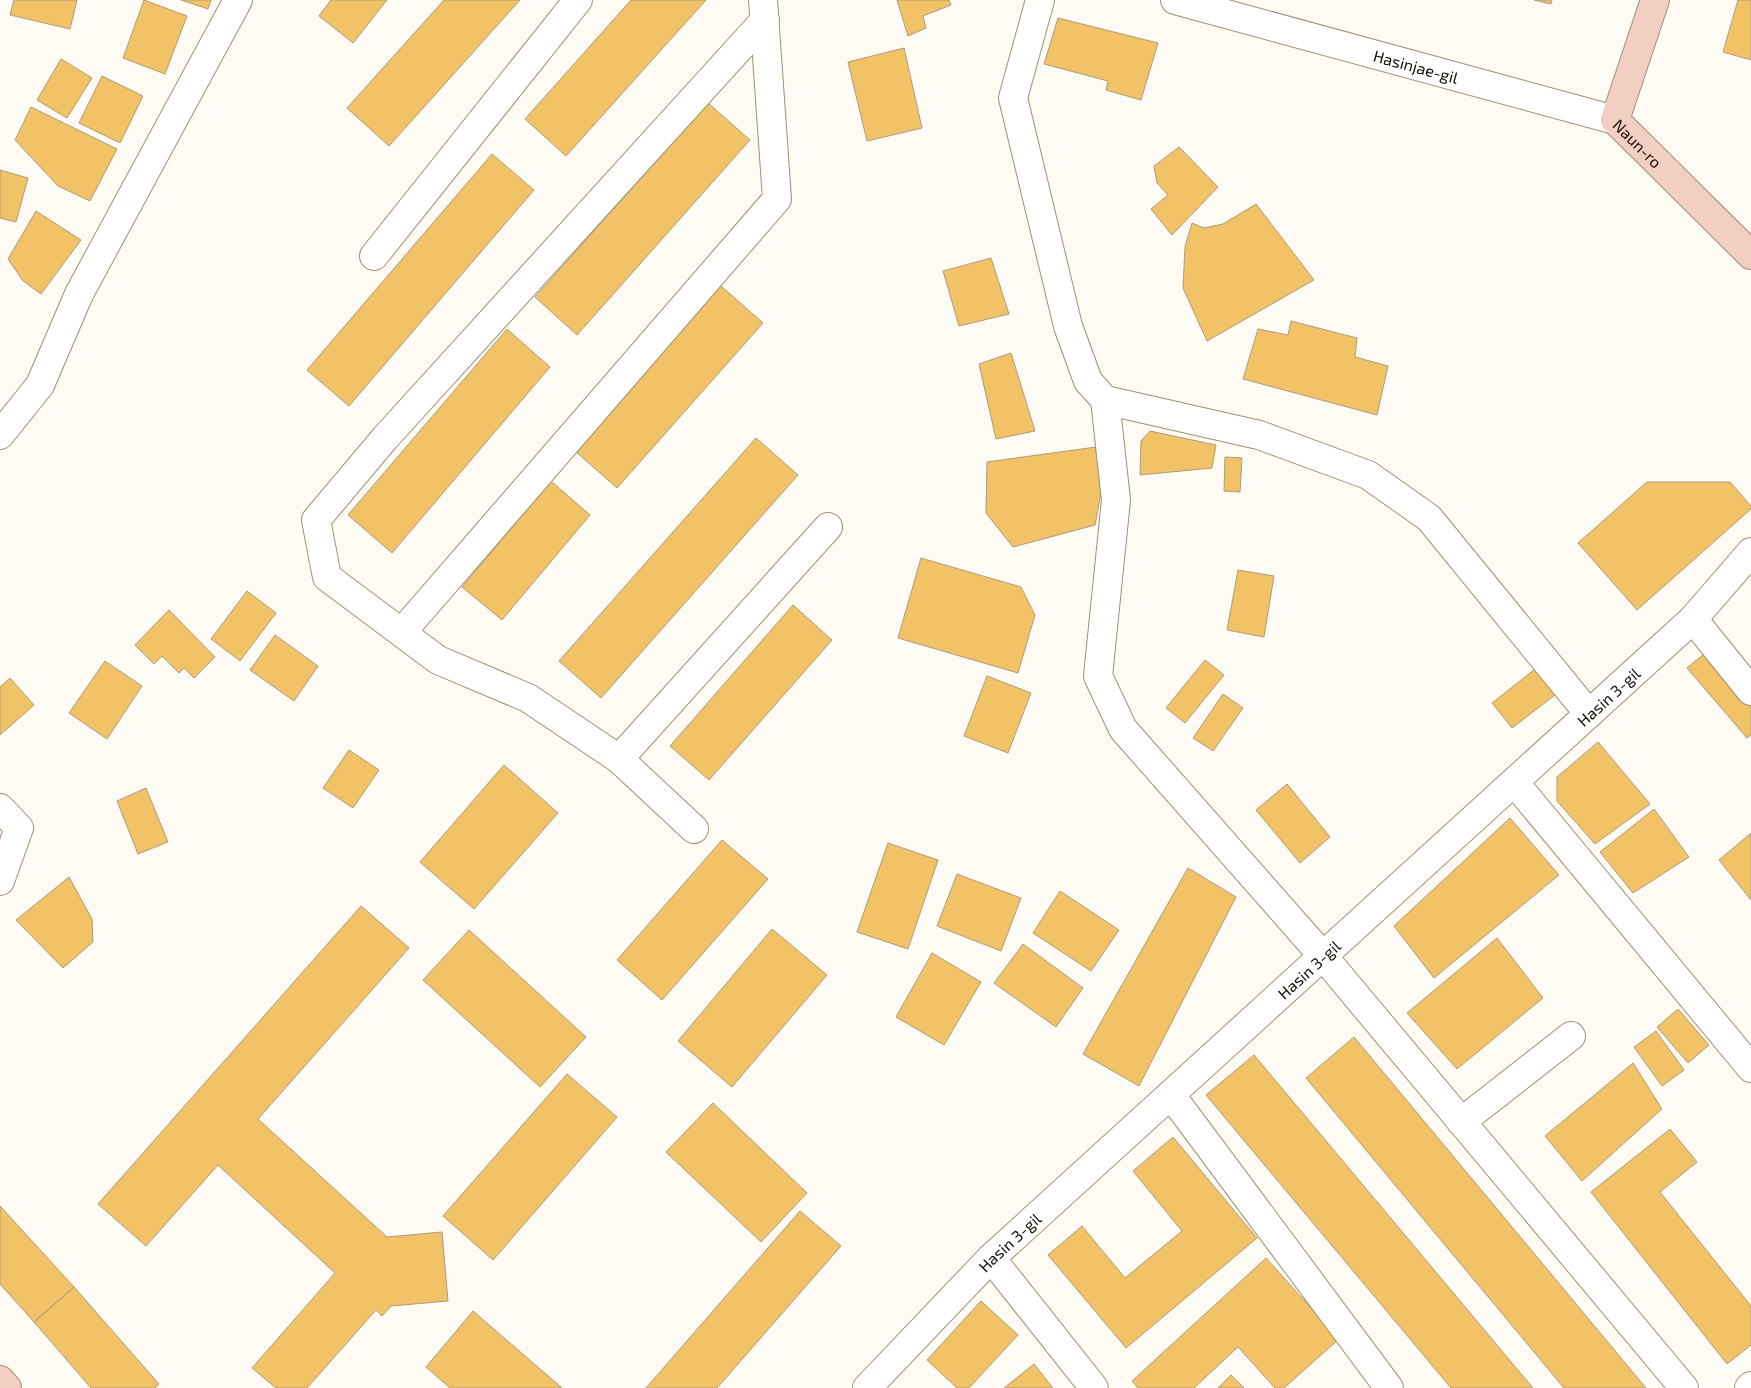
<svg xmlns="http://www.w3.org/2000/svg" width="1751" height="1388" viewBox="0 0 1751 1388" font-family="'Exo 2',sans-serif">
	<rect width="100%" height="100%" fill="#fefaf4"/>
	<path fill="#f1c266" stroke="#ad9c7d" d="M14,0h63l-7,29 -60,-14z
		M144,0l43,16 -22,58 -42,-16z
		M181,0h30l-3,9z
		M331,0h56l-34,43 -34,-27z
		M444,0h76l-131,146 -42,-38z
		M631,0h75l-140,156 -41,-37z
		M897,0h52l2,5 -28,11 3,12 -18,8z
		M1534,0h18l-1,4z
		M1738,0h13v60l-28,-8z
		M1058,18l100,25 -17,57 -35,-10 2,-9 -64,-17z
		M904,48l18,80 -55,13 -19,-79z
		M61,59l31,19 -25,40 -30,-18z
		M102,76l41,20 -23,47 -41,-20z
		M708,103l42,37 -173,195 -42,-38z
		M31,107l86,42 -27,52 -32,-15 -43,-46z
		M1179,147l39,40 -46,48 -21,-26 17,-14 -11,-12 -3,-17z
		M492,154l42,36 -185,216 -42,-36z
		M0,170l28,8 -12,44 -16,-4z
		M1256,204l58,76 -107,61 -24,-53 2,-41 7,-24 12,5 19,-4z
		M36,211l45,29 -40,54 -18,-13 -15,-22z
		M991,258l18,56 -50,12 -16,-55z
		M721,286l42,37 -146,165 -42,-37z
		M1291,321l66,17 -2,19 33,9 -11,49 -134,-36 15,-50 30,6z
		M507,329l43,38 -158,186 -44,-38z
		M1011,353l24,78 -39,8 -17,-75z
		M1150,431l66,14 -4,23 -72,7 1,-34z
		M756,438l42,37 -197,223 -42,-37z
		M1096,447l5,46 -6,32 -82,22 -27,-34 1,-51z
		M1225,457l17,1 -2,34 -16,-1z
		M551,481l39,34 -88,105 -40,-33z
		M1647,482h83l21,24v3l-114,101 -59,-67z
		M921,558l100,29 14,28 -17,58 -120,-35z
		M1238,570l36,6 -10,61 -37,-7z
		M247,591l29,22 -36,48 -29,-22z
		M793,605l39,35 -123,140 -39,-34z
		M169,610l46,47 -21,21 -10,-10 -5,5 -17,-17 -8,8 -19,-19z
		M275,635l43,31 -24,35 -44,-31z
		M1705,653l46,55v27l-4,3 -60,-70z
		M1205,660l19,15 -39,48 -19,-15z
		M105,661l37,25 -35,53 -38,-26z
		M1535,669l20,26 -43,33 -20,-25z
		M987,676l44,17 -23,60 -44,-17z
		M10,678l24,27 -34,30v-48z
		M1223,694l20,14 -30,43 -20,-13z
		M1598,742l52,62 -55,40 -38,-43v-24z
		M349,750l30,20 -26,38 -30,-20z
		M504,765l54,48 -84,96 -54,-47z
		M1287,784l43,53 -30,26 -44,-53z
		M146,788l22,54 -30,12 -21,-53z
		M1654,809l35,48 -56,36 -33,-41z
		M1510,818l49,57 -125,103 -40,-52z
		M1751,833v67l-32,-40z
		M722,840l46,39 -106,121 -45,-40z
		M888,843l50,17 -30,89 -51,-17z
		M1188,868l48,29 -97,189 -56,-32z
		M957,874l64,24 -20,53 -64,-25z
		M69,877l23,42 1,23 -30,26 -47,-48z
		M1060,891l59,39 -28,41 -58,-38z
		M361,906l48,42 -151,171 129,118 55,-5 6,69 -57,5 1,-1 -10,11 -6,-6 -69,78h-31l-24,-20 83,-95 -117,-108 -72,81 -48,-42z
		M772,929l55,46 -95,112 -54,-46z
		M469,930l117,107 -46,50 -117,-107z
		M1497,938l46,60 -86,71 -50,-56z
		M1023,944l60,44 -27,39 -62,-44z
		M932,953l49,29 -37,63 -48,-28z
		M1678,1009l31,36 -21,18 -31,-36z
		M1656,1031l28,39 -22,16 -28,-39z
		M1354,1037l292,351h-82l-258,-310z
		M1254,1055l279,333h-82l-245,-293z
		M1633,1063l29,46 -80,72 -37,-45z
		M567,1074l50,43 -124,143 -50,-44z
		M713,1103l94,90 -46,49 -95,-90z
		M1670,1129l27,33 -37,30 91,114v39l-24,19 -136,-172z
		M1173,1137l84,101 -131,110 -78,-93 34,-29 43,52 57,-47 -49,-60z
		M0,1206l74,81 -40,35 -34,-38z
		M800,1211l41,35 -124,142h-71z
		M1266,1258l73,81 -55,49h-9l-37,-41 -44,41h-56l-6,-7z
		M74,1287l85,97 -4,4h-64l-57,-66z
		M981,1301l37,34 -49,53h-12l-30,-28z
		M473,1311l89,77h-112l-24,-21z
		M1034,1364l19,24h-49z
		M1231,1375l13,13h-26z"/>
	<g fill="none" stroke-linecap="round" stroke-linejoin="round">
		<g stroke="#a19071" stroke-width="30">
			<g id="street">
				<path d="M1040,0l-27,98 55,228 20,55 17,19 154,35 109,40 61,43 160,196"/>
				<path id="s1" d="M1175,0l440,120"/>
				<path d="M374,256l204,-256"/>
				<path d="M1105,400l11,100 -18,176 25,53 200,227 361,432"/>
				<path d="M0,435l40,-50 39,-91 159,-294"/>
				<path d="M1693,619l58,72"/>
				<path d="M402,632l375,-433 -14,-199"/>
				<path d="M619,759l209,-232"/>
				<path d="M1515,783l236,285"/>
				<path d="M0,808l19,20 -19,53"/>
				<path d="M694,829l-75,-70 -91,-61 -90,-38 -111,-83 -11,-57 69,-82 380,-418"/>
				<path d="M1171,1095l218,293"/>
				<path d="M1461,1122l110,-86"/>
				<path d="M991,1258l103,130"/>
				<path id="s2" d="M867,1388l124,-130 702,-639 58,-67"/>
				<path d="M1749,1388l2,-2"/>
			</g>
		</g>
		<g stroke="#a19071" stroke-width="30">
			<g id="secondary">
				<path id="s3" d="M1655,0l-40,120 136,135"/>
				<path d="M0,1380l7,8"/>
			</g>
		</g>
		<use href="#street" stroke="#fff" stroke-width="28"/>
		<use href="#secondary" stroke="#f3cec2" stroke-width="28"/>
	</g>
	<g text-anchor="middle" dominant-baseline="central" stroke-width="5" stroke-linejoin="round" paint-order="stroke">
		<g font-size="16" fill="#140d04" stroke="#fff">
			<text stroke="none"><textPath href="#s1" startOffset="250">Hasinjae-gil</textPath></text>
			<text stroke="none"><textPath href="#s3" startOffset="159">Naun-ro</textPath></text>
			<text stroke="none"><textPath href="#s2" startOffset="1014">Hasin 3-gil</textPath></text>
			<text stroke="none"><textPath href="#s2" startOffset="609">Hasin 3-gil</textPath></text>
			<text stroke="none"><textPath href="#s2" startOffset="204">Hasin 3-gil</textPath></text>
		</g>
	</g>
</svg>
